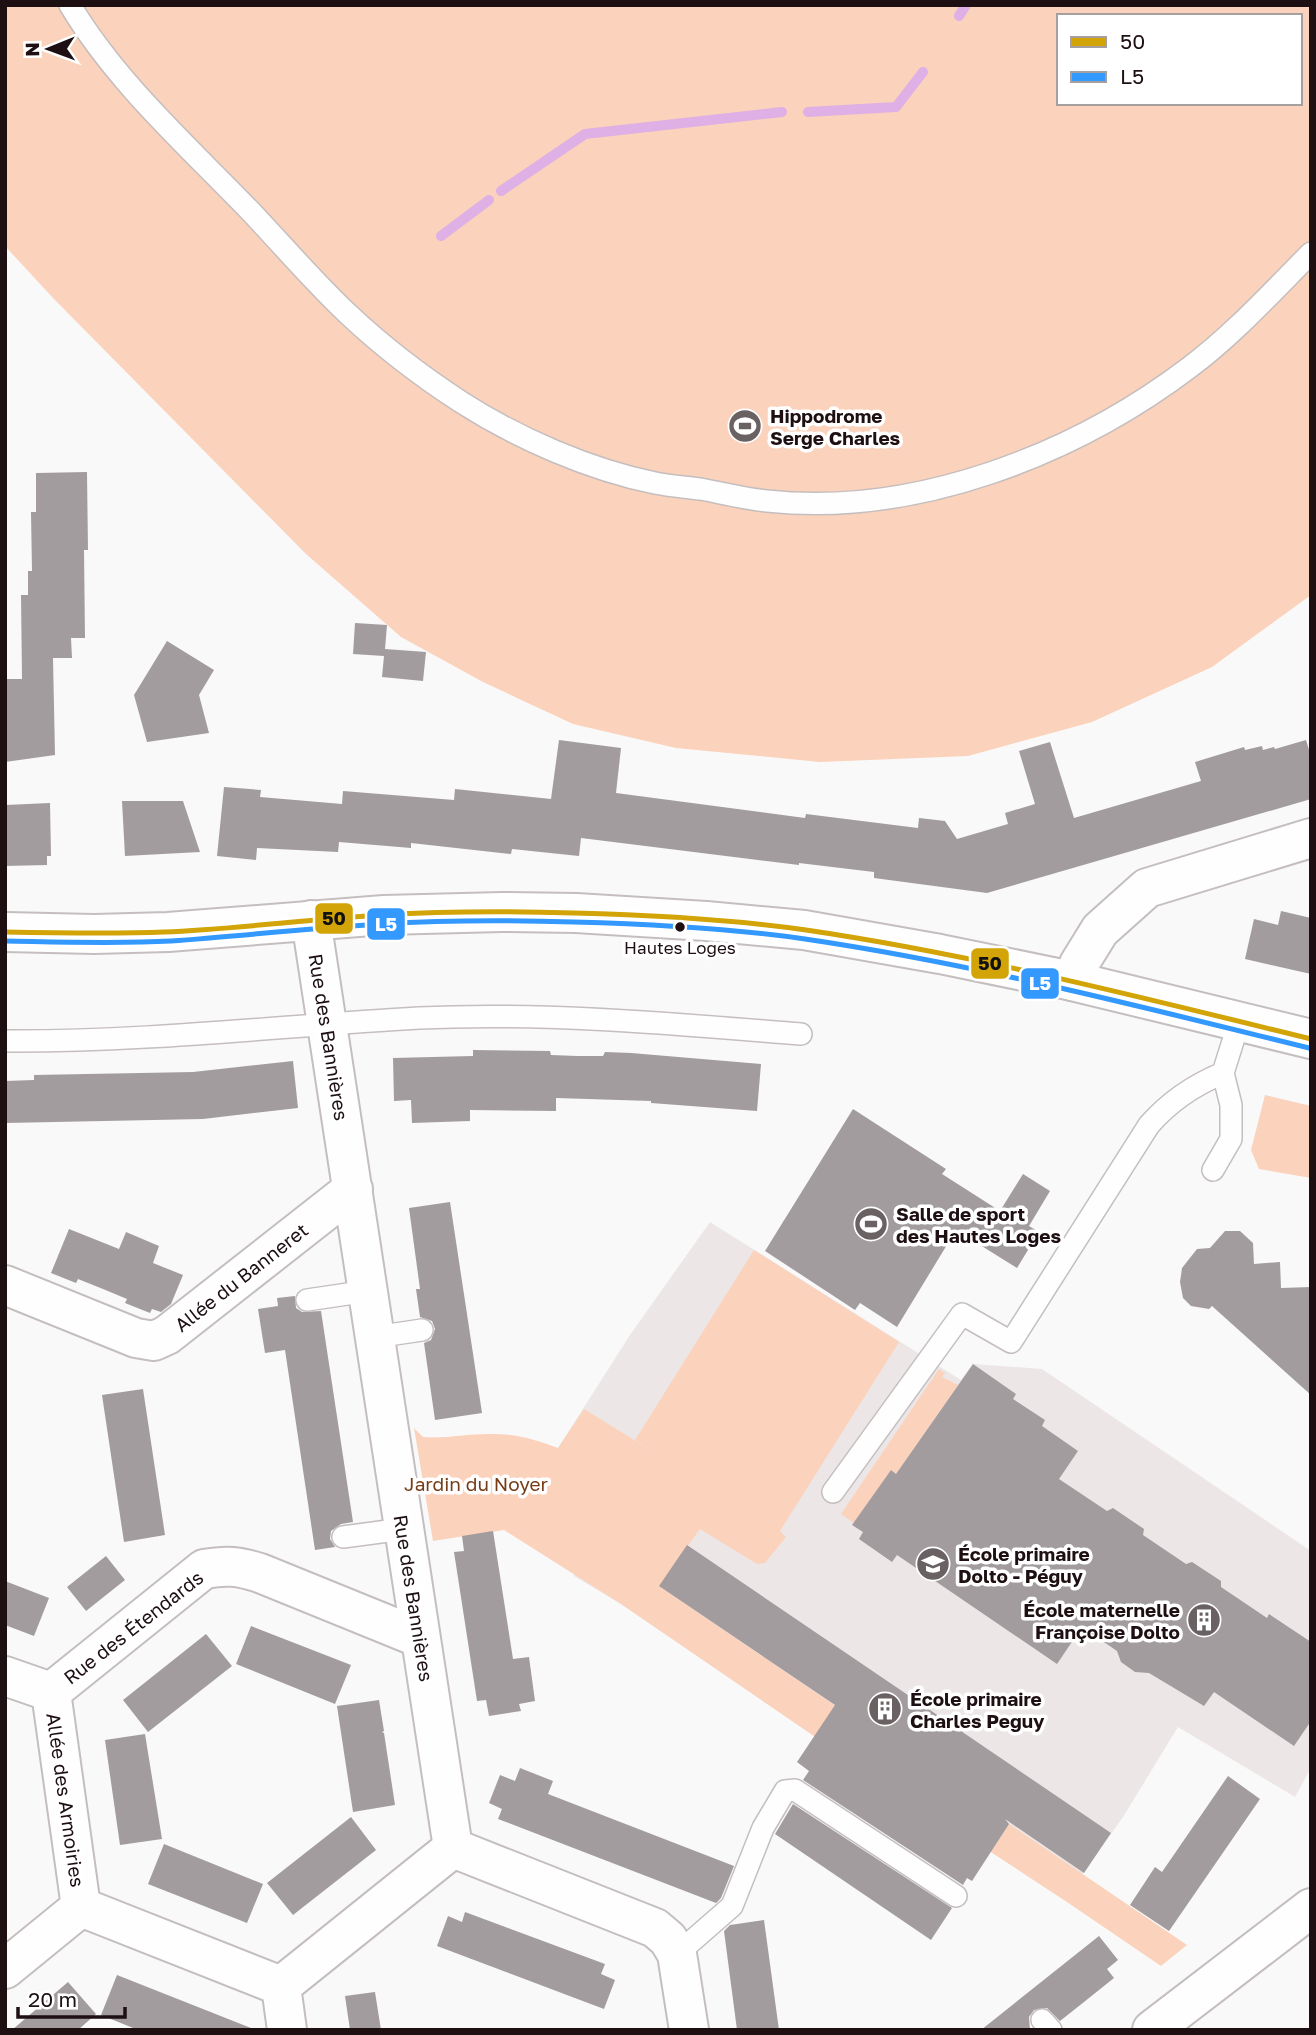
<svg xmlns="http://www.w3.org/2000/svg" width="1316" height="2035" viewBox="0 0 1316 2035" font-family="'Golos Text',sans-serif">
	<rect width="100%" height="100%" fill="#f9f9f9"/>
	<path fill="#ede6e7" d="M710,1222l251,158 12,-16 69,5 269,182v217l-16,29 -117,-70 -55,90 -59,83 -250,-164 -193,-132 -47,-28 -16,-128 72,-113z"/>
	<path fill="#fbd2bb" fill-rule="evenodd" d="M5,5h1306v590l-99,72 -120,55 -124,34 -148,6 -144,-14 -103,-24 -90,-42 -82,-45 -95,-83 -252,-255 -49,-53zM1059,16h241v87h-241z
		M1265,1095l46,11v72l-52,-9 -8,-19z
		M754,1250l145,92 -119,189 6,6 -21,26 -8,1 -57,-35 -41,57 528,359 -26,21 -97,-66 -250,-164 -193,-132 -117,-74 -71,11 -19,-113 9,9c21,2 43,-3 65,-3 25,-1 47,5 70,14l26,-39 71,44 -20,-13z
		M939,1369l6,4 -3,4 16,8 -62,89 -5,-4 -37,53 -13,-9z"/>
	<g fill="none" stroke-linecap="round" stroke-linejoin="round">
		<path stroke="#deb0e5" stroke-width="10" d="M959,16l7,-11
			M808,112l88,-5 27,-35
			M501,191l84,-57 197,-22
			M441,236l48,-36"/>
	</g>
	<path fill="#a29c9f" d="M87,472l1,78h-4l1,88h-14l1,20h-19l2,97 -50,7 2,-83h15l-1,-84h7v-24h4l-1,-59h5v-39z
		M355,623l32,2 -2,24 41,3 -3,29 -41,-4 2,-21 -31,-2z
		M167,641l47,29 -15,25 10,38 -62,9 -13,-47z
		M559,740l62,8 -5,45 189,25 1,-4 112,14 1,-10 26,3 12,18 51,-15 -3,-11 30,-9 -16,-53 31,-9 24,76 127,-37 -6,-19 49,-15 1,3 17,-4 1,4 11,-3 1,2 31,-9 5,16v43l-324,94 -113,-15v-6l-75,-9v2l-218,-27 -2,18 -67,-7 -1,5 -100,-11v5l-72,-6 -1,10 -81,-4 -1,12 -39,-4 7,-69 37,3 -1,7 82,7 1,-13 111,9 1,-11 96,10z
		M122,801h61l17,51 -75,4z
		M50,803l1,53h-4v9l-42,1v-61z
		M1281,911l30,7v56l-66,-15 9,-40 24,6z
		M473,1050l77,1 1,4 26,1h26l2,-4 26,1 130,11 -4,47 -106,-8v-2l-95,-3v13l-86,-1v11l-58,2 -1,-23 -17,1 -1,-43 80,-2z
		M293,1061l5,47 -95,11 -198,4v-42l29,-1v-5l159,-3z
		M853,1109l93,60 -4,5 58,37 23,-37 27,17 -21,35 10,6 -22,36 -61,-38 -59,97 -37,-24 -5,7 -90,-59z
		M450,1202l32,211 -47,7 -11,-77 7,-3 4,-11 -3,-8 -12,-4 -4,-28h4l-11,-81z
		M69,1229l50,20 7,-17 33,14 -6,17 30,12 -12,29 -10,8 -9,-3 -2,4 -25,-10 2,-4 -24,-10 -25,-10 -2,4 -25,-10z
		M1225,1231h15l13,12 1,21 26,-2 1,26 30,-1v108l-99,-89 -3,3 -18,-3 -8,-8 -3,-16 2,-14 15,-19 13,-1z
		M295,1296l1,12 6,4 19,-1 32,211 -12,2 -10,7 -1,8 5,8 -20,3 -30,-200 -20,3 -7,-44 20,-3 -1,-8z
		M973,1364l43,30 -3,5 32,21 -3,6 36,25 -19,28 48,32 6,-3 31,21 -1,6 43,29 6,-2 29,19v6l46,31 2,-4 42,28v79l-17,25 -80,-54 -10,14 -55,-33 -14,-1 -14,-10 -4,-11 -35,-24 -25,37 -160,-109 -5,7 -33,-23 4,-7 -11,-7 39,-55 5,4z
		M143,1389l22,146 -41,7 -22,-147z
		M493,1531l20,128 16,-2 6,44 -16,3 2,7 -32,5 -3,-16 -9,1 -23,-149 10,-1 -2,-15z
		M687,1545l424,288 -27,40 -79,-54 4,5 -37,57 -5,-3 -4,7 -160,-105 6,-9 -12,-9 38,-57 -176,-119z
		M106,1556l19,24 -39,31 -19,-24z
		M5,1581l44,17 -15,38 -29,-11z
		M251,1626l100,39 -16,39 -99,-40z
		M206,1634l26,32 -84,66 -25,-32z
		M379,1700l5,31 -2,1 2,1 11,72 -42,7 -16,-106z
		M145,1734l17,105 -42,6 -15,-105z
		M520,1768l33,13 -5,13 186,72 -13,32 -5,5 -218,-84 4,-10 -13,-6 11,-28 15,6z
		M1228,1776l32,23 -91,132 -39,-26 25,-38 7,5z
		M793,1804l159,104 -21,32 -156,-106z
		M351,1817l25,33 -83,65 -26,-32z
		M164,1844l99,40 -16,39 -99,-39z
		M465,1912l140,52 -4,10 14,6 -11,29 -167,-63 11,-30 14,6z
		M764,1920l15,110h-42l-13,-99 6,-6z
		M1099,1936l19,24 -11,9 7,9 -30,24 -24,19 -13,-13 -13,2 -5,7 1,13h-49z
		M117,1975l134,53v2h-113l-37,-15z
		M68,1982l28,32 -18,16h-66z
		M375,1992l6,38h-31l-5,-34z"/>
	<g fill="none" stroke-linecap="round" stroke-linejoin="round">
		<g stroke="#c5bebf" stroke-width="24">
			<path id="service" d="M70,5c47,79 121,144 184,210 31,33 61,68 94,99 34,32 73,62 113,88 56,36 129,68 194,81 15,3 30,4 45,6 23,4 45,10 67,12 148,16 307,-46 423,-134 44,-33 82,-75 121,-114
				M5,1041c139,1 276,-15 414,-23 128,-6 255,6 382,16
				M1213,1170l18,-31v-34l-8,-32
				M307,1300l61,-9
				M375,1337l47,-7
				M833,1492l129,-178 49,28 138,-217c21,-24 45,-40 74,-52l16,-51
				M343,1537l60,-8
				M677,1954l55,-48 31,-78 22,-37 10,-1 161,106
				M1042,2020l9,10"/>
		</g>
		<g stroke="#c5bebf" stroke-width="42">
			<path id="minor" d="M1072,981l7,-17 21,-34 47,-42 164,-50
				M5,1285l131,53 18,3 13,-6 186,-146
				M5,1676l46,16 153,-123c23,-4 34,-3 56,4l160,65
				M51,1692l30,215
				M453,1848l202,80 13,11 9,15 12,76
				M5,1969l76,-62 200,79
				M287,2030l-6,-44 172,-138 -142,-928
				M1152,2030l159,-122"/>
		</g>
		<g stroke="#c5bebf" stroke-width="42">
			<path id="tertiary" d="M5,932l89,2 74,-2 216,-17 118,-3 74,1 130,8 98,9 136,24 132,27 239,58"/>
		</g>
		<use href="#service" stroke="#fefefe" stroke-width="21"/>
		<use href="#minor" stroke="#fefefe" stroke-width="38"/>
		<use href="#tertiary" stroke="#fefefe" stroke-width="38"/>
		<g stroke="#fff" stroke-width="10">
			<path id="bus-1" d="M5,932c53,1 106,2 159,0 73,-3 146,-13 218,-17 64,-4 129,-4 192,-2 77,2 156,6 232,17 170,25 338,68 505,109"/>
		</g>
		<g stroke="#fff" stroke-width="10">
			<path id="bus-2" d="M5,941c55,1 111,3 166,0 70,-5 140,-13 211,-17 63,-4 128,-4 192,-2 76,2 155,6 231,17 170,25 337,68 504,109"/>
		</g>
		<use href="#bus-1" stroke="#d2a407" stroke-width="5"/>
		<use href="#bus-2" stroke="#39f" stroke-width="5"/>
	</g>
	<defs>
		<g id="stadium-disc" transform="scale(1.75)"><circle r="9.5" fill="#6a6163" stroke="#fff"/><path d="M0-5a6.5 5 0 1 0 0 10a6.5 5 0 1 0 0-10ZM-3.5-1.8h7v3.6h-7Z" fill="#fff"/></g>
		<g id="school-disc" transform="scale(1.75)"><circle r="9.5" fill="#6a6163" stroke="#fff"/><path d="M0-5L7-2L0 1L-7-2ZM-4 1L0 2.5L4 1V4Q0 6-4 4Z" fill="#fff"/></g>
		<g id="building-disc" transform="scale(1.75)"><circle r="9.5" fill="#6a6163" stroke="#fff"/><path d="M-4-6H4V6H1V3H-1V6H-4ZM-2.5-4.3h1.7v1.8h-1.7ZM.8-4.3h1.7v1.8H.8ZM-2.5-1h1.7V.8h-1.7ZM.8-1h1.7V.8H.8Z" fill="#fff"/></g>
	</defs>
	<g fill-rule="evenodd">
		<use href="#stadium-disc" x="745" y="426"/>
		<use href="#stadium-disc" x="871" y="1224"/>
		<use href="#school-disc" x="933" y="1564"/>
		<use href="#building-disc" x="1204" y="1620"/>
		<use href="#building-disc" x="885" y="1709"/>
	</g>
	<circle fill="#1d0f12" stroke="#fff" stroke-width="2.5" cx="680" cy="927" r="6"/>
	<g text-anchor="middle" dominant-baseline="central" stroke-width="7" stroke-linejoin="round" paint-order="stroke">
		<g font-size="17" fill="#1d0f12" stroke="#fff">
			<text x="680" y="947">Hautes Loges</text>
		</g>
		<g font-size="19" font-weight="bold" fill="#1d0f12" stroke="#fff" text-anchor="start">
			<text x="770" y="415">Hippodrome<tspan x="770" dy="22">Serge Charles</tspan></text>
			<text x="896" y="1213">Salle de sport<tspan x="896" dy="22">des Hautes Loges</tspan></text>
			<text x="958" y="1553">École primaire<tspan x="958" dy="22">Dolto - Péguy</tspan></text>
			<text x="1180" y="1609" text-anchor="end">École maternelle<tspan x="1180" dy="22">Françoise Dolto</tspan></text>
			<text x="910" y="1698">École primaire<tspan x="910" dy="22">Charles Peguy</tspan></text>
		</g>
		<g font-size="19" fill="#1d0f12" stroke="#fff">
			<text transform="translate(329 1037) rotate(81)">Rue des Bannières</text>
			<text transform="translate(241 1277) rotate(-38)">Allée du Banneret</text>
			<text transform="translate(414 1598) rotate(81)">Rue des Bannières</text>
			<text transform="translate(133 1627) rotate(-38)">Rue des Étendards</text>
			<text transform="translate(66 1800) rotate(82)">Allée des Armoiries</text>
		</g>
		<g font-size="19" fill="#763c17" stroke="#fff">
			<text x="476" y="1483">Jardin du Noyer</text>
		</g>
	</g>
	<g stroke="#fff" stroke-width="2.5">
		<rect x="314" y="902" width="40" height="33" rx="7" fill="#d2a407"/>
		<rect x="366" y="907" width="40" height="34" rx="7" fill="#39f"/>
		<rect x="970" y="947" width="40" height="33" rx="7" fill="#d2a407"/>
		<rect x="1020" y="967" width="40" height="33" rx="7" fill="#39f"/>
	</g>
	<g font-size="19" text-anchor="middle" font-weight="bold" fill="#fff">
		<text x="386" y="931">L5</text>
		<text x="1040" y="990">L5</text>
	</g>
	<g font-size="19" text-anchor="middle" font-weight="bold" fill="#111">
		<text x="334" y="925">50</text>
		<text x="990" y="970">50</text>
	</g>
	<rect width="1316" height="2035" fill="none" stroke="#1d0f12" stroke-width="14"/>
	<rect x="1057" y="14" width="245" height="91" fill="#ffffff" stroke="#a59fa0" stroke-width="2"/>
	<rect x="1071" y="37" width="35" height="10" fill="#d2a407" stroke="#a59fa0" stroke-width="2"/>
	<text x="1120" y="49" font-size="21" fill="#1d0f12">50</text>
	<rect x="1071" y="72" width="35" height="10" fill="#3399ff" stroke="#a59fa0" stroke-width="2"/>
	<text x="1120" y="84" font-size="21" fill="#1d0f12">L5</text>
	<g transform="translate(49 49) rotate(269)" stroke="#ffffff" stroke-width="5" paint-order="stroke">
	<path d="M0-5L12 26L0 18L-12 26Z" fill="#1d0f12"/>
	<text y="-10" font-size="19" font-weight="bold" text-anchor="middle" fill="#1d0f12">N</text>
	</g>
	<path d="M18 2007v10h107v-10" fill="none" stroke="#1d0f12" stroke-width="3.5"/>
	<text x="28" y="2007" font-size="21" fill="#1d0f12" stroke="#ffffff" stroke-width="5" paint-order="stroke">20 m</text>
</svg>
